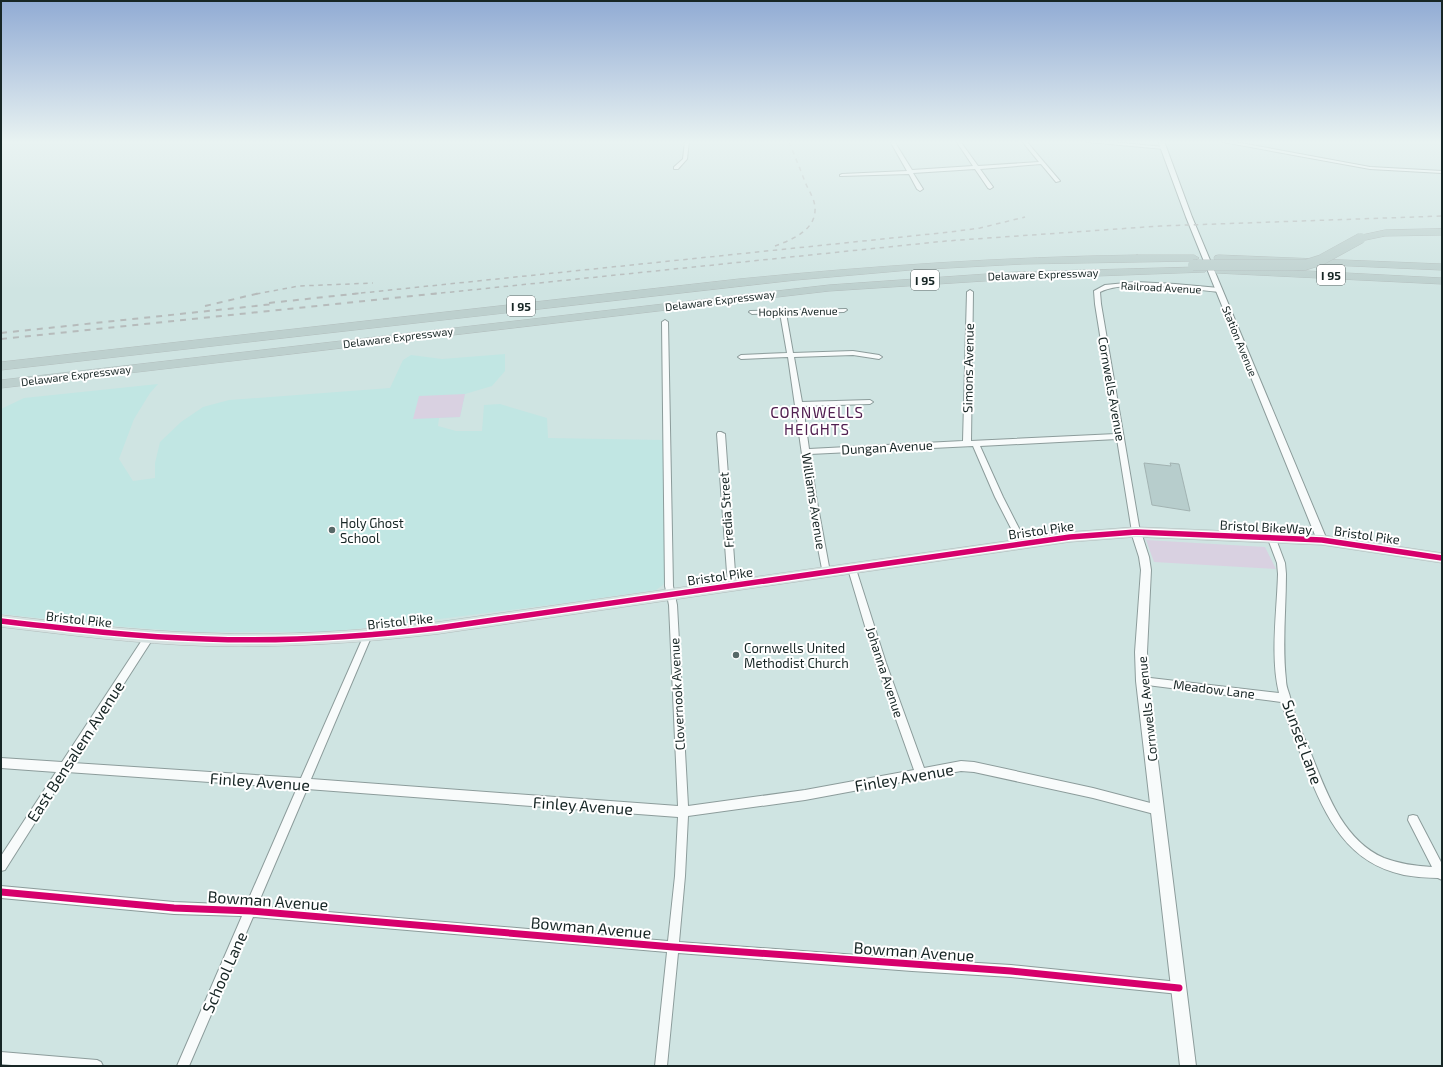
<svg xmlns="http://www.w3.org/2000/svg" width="1443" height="1067" viewBox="0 0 1443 1067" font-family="'Exo 2',sans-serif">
	<rect width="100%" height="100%" fill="#cfe4e2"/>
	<path fill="#c1e6e3" d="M505,354v17l-13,15 -27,8 -5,23 -21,1 -1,8 18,5h26l2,-26 16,-1 47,14 1,20 115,2 2,140 -2,5 -7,5 -91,13 -188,24 -55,5h-130l-79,-6 -112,-12v-205l23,-11 134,-14 -8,9 -16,26 -15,40 14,22 22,-3v-15l5,-21 21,-20 22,-15 26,-7 161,-12 13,-28 8,-5 31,4z"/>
	<path fill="#d9d1e1" d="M465,394l-5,23 -47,2 6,-23z
		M1146,540l119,7 11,22 -122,-7z"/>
	<path fill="#b7cdcc" stroke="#a2b3b2" d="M1144,463l27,3 -1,-3 9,1 11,47 -38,-6z"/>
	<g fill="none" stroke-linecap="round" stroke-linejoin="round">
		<g stroke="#8c9c9b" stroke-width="2">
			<path id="minor" d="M685,141h4l-2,18 -9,10h-4v-2l9,-8z
				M890,141h4l18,29 61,-4 -17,-25h4l18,25 61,-4 -17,-21h4l34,40 -4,1 -15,-18 -61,5 13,18 -3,2 -2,-1 -13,-19 -62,4 10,16 -3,2 -3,-2 -8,-15 -69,2v-1l2,-1 65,-3z
				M1086,141h15l63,6 2,1 -2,1 -76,-7z
				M1221,141h9l140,26 72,4v2l-72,-4 -147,-27z
				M1136,282l39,2 44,4 3,2 -3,2c-30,-3 -93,-13 -119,0l1,12 39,228 -1,2h-6l-1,-2 -15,-93 -137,7 23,51 24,47 -1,2h-6l-25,-49 -22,-51 -163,8 6,42 14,76 -1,2h-6l-15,-78 -20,-139 -47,2 -3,-2 3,-2 46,-2 -7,-40 -28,1 -3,-2 1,-1 96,-2 1,1 -3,2 -58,1 7,40 60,-2 26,4 3,2 -3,2 -26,-4 -59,2 8,45 68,-2 3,2 -3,2 -67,2 6,43 154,-8 4,-149 3,-2 3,2 -2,149 145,-7 -21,-130 -1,-13 11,-6z
				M665,320l3,2 5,264 4,19 11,201 117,-16 109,-20 -38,-107 -28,-94 1,-2h6l1,2 30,94 38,105 37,-7 13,1 119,26 65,17 4,1 1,4 -1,4 -4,1 -65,-17 -119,-26 -13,-1 -156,29 -117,16 -3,60 -6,66 233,17 99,6 168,17 4,2 2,4 -2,4 -4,2 -168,-17 -99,-6 -234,-18 -11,113h-12l12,-114 -414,-35 -64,149h-12l65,-150 -68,-2 -173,-16v-12l173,16 72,3 51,-117 -230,-16 -62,98 -4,1v-15l55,-84 -55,-4v-10l61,4 84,-128 3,-1 3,1 1,3 -1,3 -79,123 228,15 63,-143 1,-3 3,-1 3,1 1,3 -61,144 367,27 -9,-201 -4,-19 -3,-264zM307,789l371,28 -3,59 -7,65 -411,-35z
				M718,432h3l4,2 11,152 -1,2 -3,1 -3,-1 -1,-2 -11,-152z
				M1272,536l3,1 1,2 9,24 1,11c0,35 -4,71 0,106 0,7 3,12 4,17 4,18 12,37 20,54 16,40 32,89 74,107 16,6 32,8 48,9l-24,-47 1,-4 4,-1 4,1 25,48v16l-4,-2c-11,0 -23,-1 -34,-3 -57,-12 -78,-57 -98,-107 -8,-22 -18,-44 -25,-66l-142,-18 -2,-3 2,-3 3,-1 137,16c-9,-36 -2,-82 -1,-119l-1,-11 -9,-24 1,-2z
				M1,1052l96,8 4,2 2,4h-81l-21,-2z"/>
		</g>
		<g stroke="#8c9c9b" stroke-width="2">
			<path id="tertiary" d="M1158,141h6l28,76 135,323 -1,3h-8l-1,-3 -131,-323z
				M1136,528l4,1 1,3 8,25 2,13 -4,82 1,29 48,385h-16l-44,-385 -1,-29 6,-82 -2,-13 -8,-25 1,-3z"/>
		</g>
		<g stroke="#b2bebd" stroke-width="1">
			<path id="primary" d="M1136,527l186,8 120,18v10l-120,-18 -186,-8 -66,5 -632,92c-77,9 -155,14 -232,12 -69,-2 -137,-11 -205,-19v-12c68,8 136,16 205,18 77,3 155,-2 232,-11l632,-90z"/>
		</g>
		<g stroke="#b2bebd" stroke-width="1">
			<path id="motorway" d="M1442,229v6l-57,1 -24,5 -5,-3 1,-2 28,-6z
				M1137,255h57l5,3 -5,3 -171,3 -113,6 -114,10 -795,90v-8l738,-83c133,-13 265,-22 398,-24z
				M1219,255l223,9v6l-227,-10 -1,-2 1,-2z
				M1201,267l4,1 1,2 -1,2 -190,7 -186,12 -828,97v-8l828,-95 186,-13z
				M1220,268l49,1 173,9v6l-226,-11 -1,-2 1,-2z"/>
		</g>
		<use href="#minor" fill="#f8fbfb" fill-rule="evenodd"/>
		<use href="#tertiary" fill="#f8fbfb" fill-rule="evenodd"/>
		<use href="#primary" fill="#d5e1e0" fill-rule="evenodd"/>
		<use href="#motorway" fill="#bdd0ce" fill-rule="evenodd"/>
		<path stroke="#b6bbbb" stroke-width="1.5" stroke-dasharray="4.5 4.5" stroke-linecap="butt" d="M775,246c16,-6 39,-15 40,-35 1,-10 -6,-20 -10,-29 -5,-14 -11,-27 -16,-41
			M256,294l43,-8 74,-3
			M352,294l598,-62 30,-4 45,-11
			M432,294l514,-53 214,-15 282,-10"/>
		<path stroke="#b6bbbb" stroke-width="2" stroke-dasharray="6 6" stroke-linecap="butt" d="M269,303l93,-10
			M205,306l55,-13
			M1,333l273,-29
			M1,339l440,-46"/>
		<g stroke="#b2bebd" stroke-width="11" stroke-linecap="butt">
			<path id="motorway-bridge" d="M1193,265h112l16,-5 40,-22"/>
		</g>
		<use href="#motorway-bridge" stroke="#bdd0ce" stroke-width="10"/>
		<g stroke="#fff" stroke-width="8">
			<path id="cycleway-far1" d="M1,621c68,8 136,16 205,18 77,3 155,-2 232,-11l632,-91 66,-5 186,8 120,18"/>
		</g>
		<g stroke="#fff" stroke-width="10">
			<path id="cycleway" d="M1,892l173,16 77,3 422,36 338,24 168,17"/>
		</g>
		<use href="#cycleway-far1" stroke="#d6006c" stroke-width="5.5"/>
		<use href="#cycleway" stroke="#d6006c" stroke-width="7"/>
	</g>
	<linearGradient id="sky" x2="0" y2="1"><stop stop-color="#91abd4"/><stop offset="0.49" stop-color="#e9f3f2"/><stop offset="1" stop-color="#e9f3f2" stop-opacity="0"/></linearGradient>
	<rect width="1443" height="290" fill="url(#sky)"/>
	<g fill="#576867" stroke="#fff" stroke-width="1.5">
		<circle cx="332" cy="530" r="4"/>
		<circle cx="736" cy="655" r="4"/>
	</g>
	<g text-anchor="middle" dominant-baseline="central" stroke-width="4" stroke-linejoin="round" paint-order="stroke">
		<g font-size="11" fill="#172625" stroke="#fff">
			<text transform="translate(1043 274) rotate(-2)">Delaware Expressway</text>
			<text transform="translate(1161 287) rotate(3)">Railroad Avenue</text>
			<text transform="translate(720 300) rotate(-7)">Delaware Expressway</text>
			<text transform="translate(798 311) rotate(-1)">Hopkins Avenue</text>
			<text transform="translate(398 337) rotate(-7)">Delaware Expressway</text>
			<text transform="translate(1240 341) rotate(68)">Station Avenue</text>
			<text transform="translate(76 375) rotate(-7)">Delaware Expressway</text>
		</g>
		<g fill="#fff" stroke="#5d6766" stroke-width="1">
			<rect x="1317" y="265" width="28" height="20" rx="3"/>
			<rect x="911" y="270" width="28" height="20" rx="3"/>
			<rect x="507" y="296" width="28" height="20" rx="3"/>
		</g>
		<g font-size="12" font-weight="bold" fill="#172625">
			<text x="1331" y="275">I 95</text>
			<text x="925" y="280">I 95</text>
			<text x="521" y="306">I 95</text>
		</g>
		<g font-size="13" fill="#172625" stroke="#fff">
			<text transform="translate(968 368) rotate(-89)">Simons Avenue</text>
			<text transform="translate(1112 389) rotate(80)">Cornwells Avenue</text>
			<text transform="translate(887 447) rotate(-3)">Dungan Avenue</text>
			<text transform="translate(814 501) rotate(81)">Williams Avenue</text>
			<text transform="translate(726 510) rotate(-94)">Fredia Street</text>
			<text transform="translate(1266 527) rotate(3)">Bristol BikeWay</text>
			<text transform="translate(1041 530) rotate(-8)">Bristol Pike</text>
			<text transform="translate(1367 535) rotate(8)">Bristol Pike</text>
			<text transform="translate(720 576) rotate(-8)">Bristol Pike</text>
			<text transform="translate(79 619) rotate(6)">Bristol Pike</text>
			<text transform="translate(400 621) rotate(-6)">Bristol Pike</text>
			<text transform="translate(885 672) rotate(72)">Johanna Avenue</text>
			<text transform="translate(1214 689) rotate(7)">Meadow Lane</text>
			<text transform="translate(677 694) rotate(-93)">Clovernook Avenue</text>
			<text transform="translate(1147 709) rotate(-96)">Cornwells Avenue</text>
		</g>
		<g font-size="13" fill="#172625" stroke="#fff" text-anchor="start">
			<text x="340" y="523">Holy Ghost<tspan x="340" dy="15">School</tspan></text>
			<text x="744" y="648">Cornwells United<tspan x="744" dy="15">Methodist Church</tspan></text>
		</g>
		<g font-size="15" letter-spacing="1" fill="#512051" stroke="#fff">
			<text x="817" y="412">CORNWELLS<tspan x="817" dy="17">HEIGHTS</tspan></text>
		</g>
		<g font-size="16" fill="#172625" stroke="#fff">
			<text transform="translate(1303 742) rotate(70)">Sunset Lane</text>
			<text transform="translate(75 751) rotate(-57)">East Bensalem Avenue</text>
			<text transform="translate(904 777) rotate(-10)">Finley Avenue</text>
			<text transform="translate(260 781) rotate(4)">Finley Avenue</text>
			<text transform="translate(583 805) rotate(4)">Finley Avenue</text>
			<text transform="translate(268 900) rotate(4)">Bowman Avenue</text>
			<text transform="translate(591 927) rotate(5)">Bowman Avenue</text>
			<text transform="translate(914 951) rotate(4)">Bowman Avenue</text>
			<text transform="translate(224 972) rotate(-66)">School Lane</text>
		</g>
	</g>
	<rect width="1443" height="1067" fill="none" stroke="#172625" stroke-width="4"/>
</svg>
